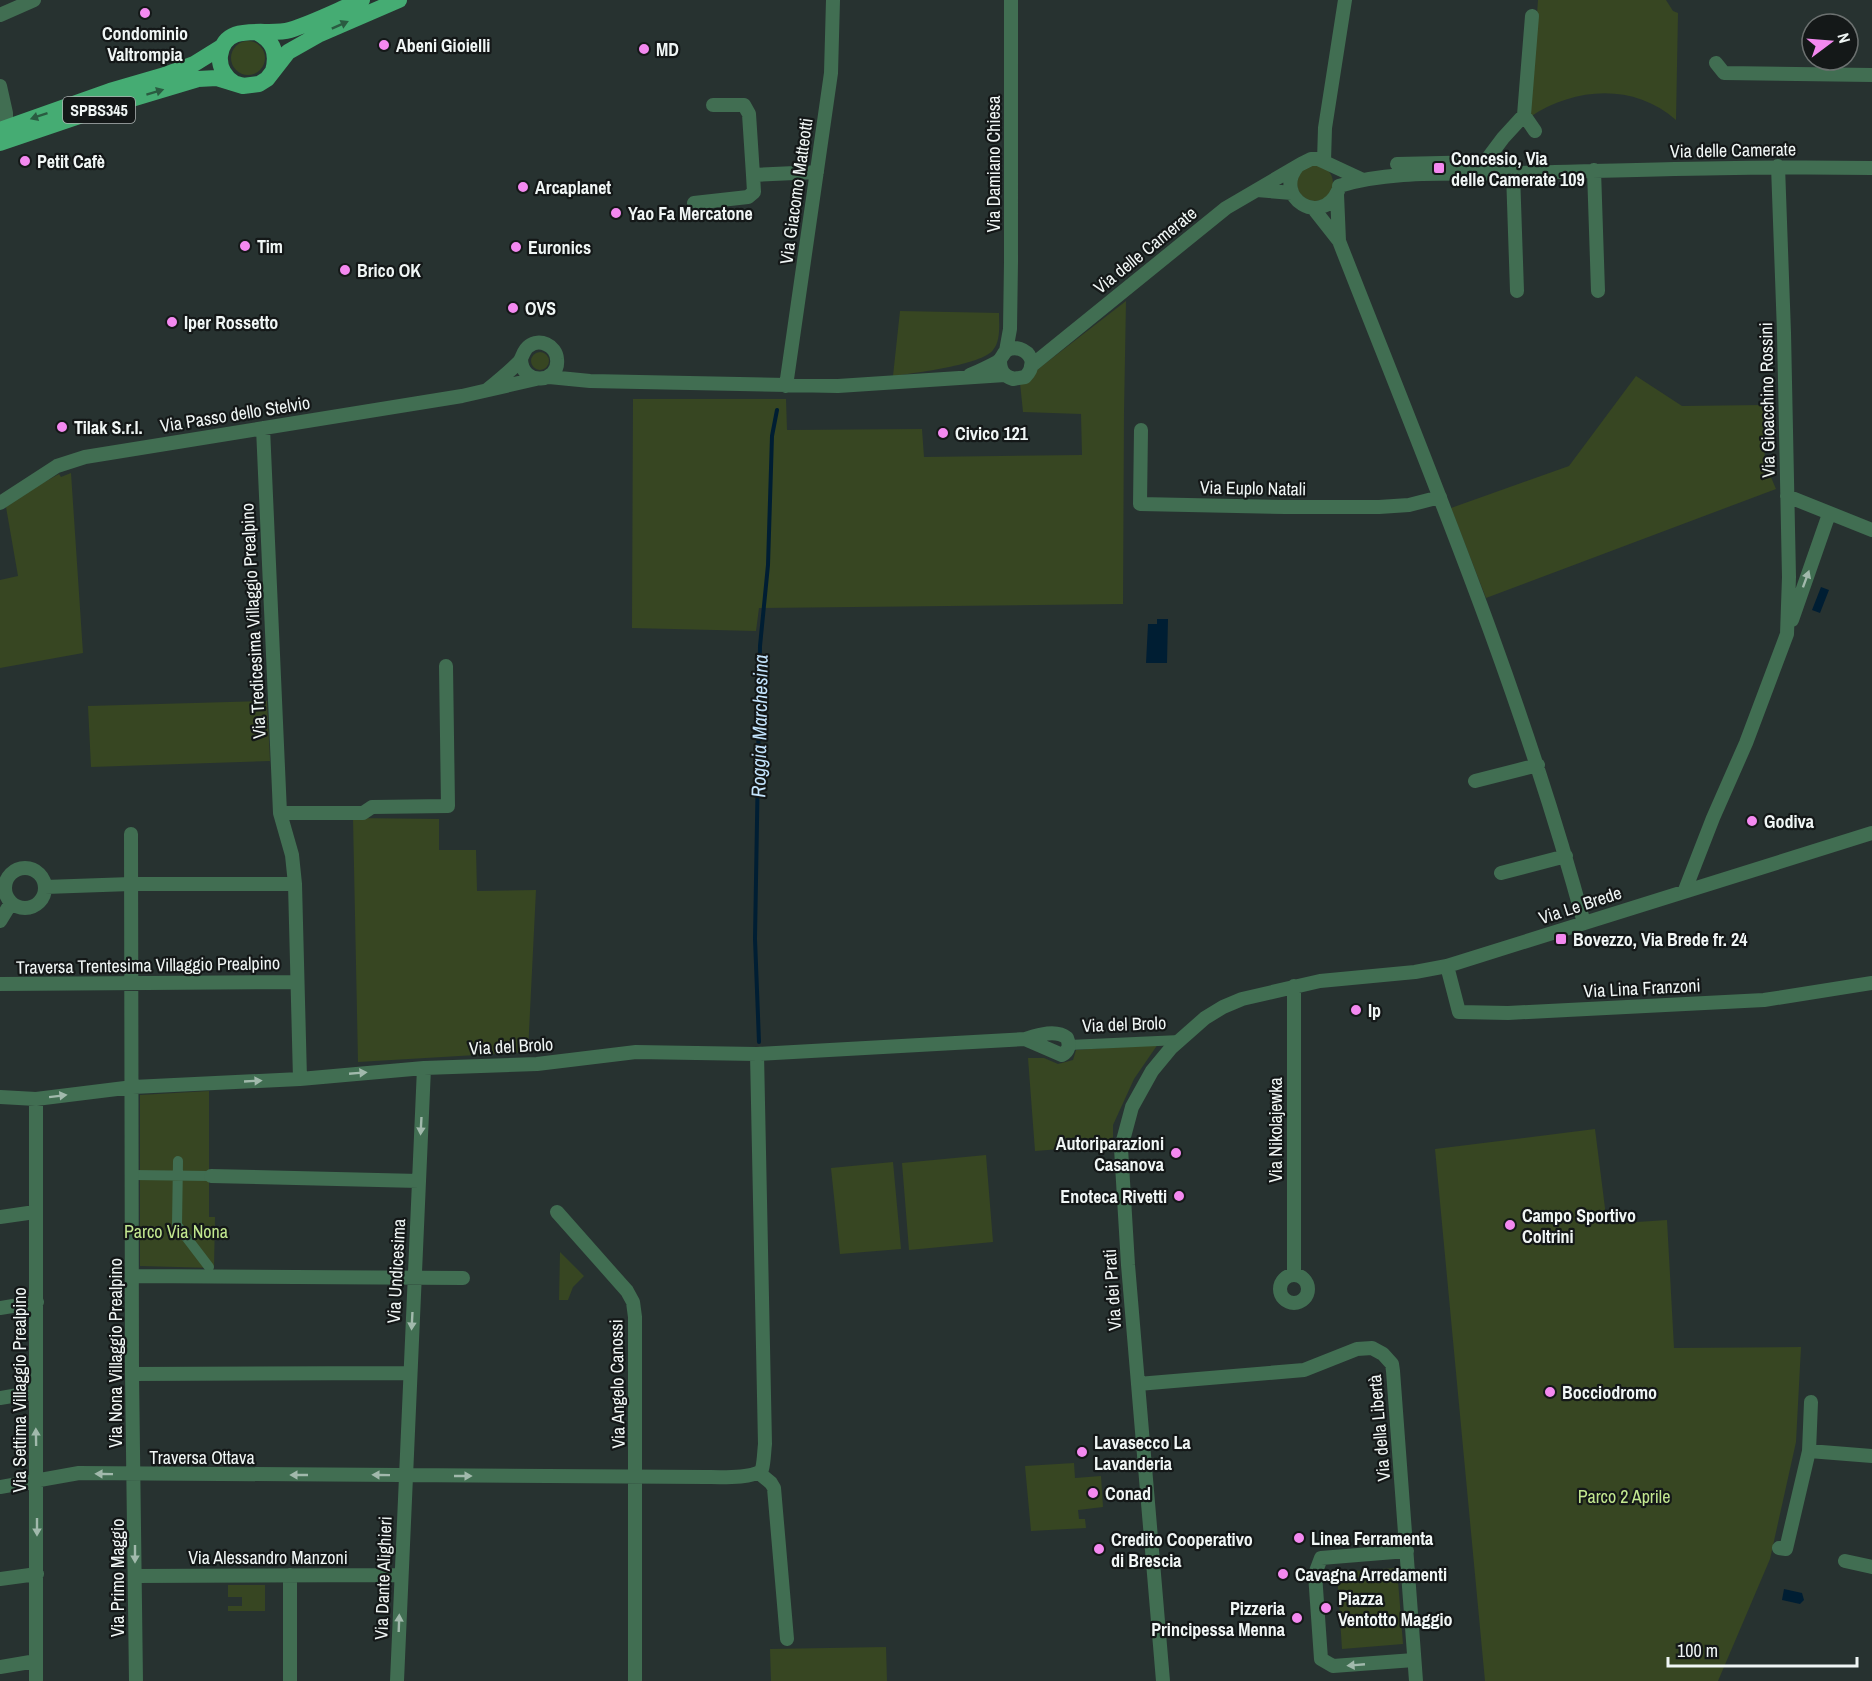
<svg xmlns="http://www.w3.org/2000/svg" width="1872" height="1681" viewBox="0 0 1872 1681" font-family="'Archivo Narrow',sans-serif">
	<rect width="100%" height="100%" fill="#273230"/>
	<path fill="#374622" d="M1538,0h128l7,11 5,2 -2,107c-42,-37 -101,-33 -146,-3z
		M231 58a17 17 0 1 1 34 0a17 17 0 1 1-34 0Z
		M1297 183a18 18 0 1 1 36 0a18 18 0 1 1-36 0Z
		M1126,301l-2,111 -1,192 -364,4 -3,23 -124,-3 1,-229h153l1,31 135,-1 2,28 158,-2 -1,-41 -58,-2 -3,-29z
		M900,311l99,2c0,11 2,28 -6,37 -11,15 -79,23 -100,26z
		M531 361a9 9 0 1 1 18 0a9 9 0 1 1-18 0Z
		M1636,376l46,30 81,-1 2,58 11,26 -290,109 -35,-90 118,-42z
		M71,473l12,180 -83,15v-88l18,-4 -12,-69 33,-22 20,-11 2,3z
		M267,701l3,60 -179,6 -3,-61z
		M353,818l86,1v31h37l1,41 59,-1 -8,162 -170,10z
		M1158,1044l-24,35 -21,46v20l-78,6 -7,-93h16l14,6 15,-4 3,-10z
		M209,1091v126h6l-1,51 -74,-2v-171z
		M1595,1129l12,95 60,-4 7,128 127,-1 -5,95 -26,117 -52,122h-233l-50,-532z
		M986,1155l7,87 -84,8 -7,-87z
		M893,1162l8,87 -61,5 -9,-86z
		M560,1252l24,24 -11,11 -5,13h-9z
		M1074,1463l1,15 26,-2 2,31 -25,3 1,9h6l1,9 -55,3 -6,-65z
		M1397,1568l6,76 -61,5 -5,-77z
		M228,1585h37v26h-37v-5h14v-9h-14z
		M886,1647l1,34h-116l-1,-32z"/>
	<path fill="#001e33" d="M1821,587l8,3 -9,23 -8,-3z
		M1157,619h11l-1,44h-21l2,-39h9z
		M1784,1589l18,4 2,7 -4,4 -18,-4z"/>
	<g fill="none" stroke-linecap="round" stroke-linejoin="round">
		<path stroke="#001e33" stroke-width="4" d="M759,1042l-4,-103 5,-293 8,-81 4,-129 5,-26"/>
		<path stroke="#416e52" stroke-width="10" d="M1069,1045l111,-5
			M178,1161l-1,64 32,42
			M133,1175l78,1"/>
		<path stroke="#416e52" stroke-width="14" d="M0,15l34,-15
			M1716,63l8,10 148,2
			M0,86l6,27v14
			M713,105h31l5,9 4,61
			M1524,115l11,16
			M1324,161l1,-33 20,-128
			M1397,164l88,-2 18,-24 21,-23 8,-99
			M1297,167c-24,30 24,61 41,24
			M1594,170l4,121
			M1513,173l4,118
			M1339,186c54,-17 120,-11 177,-13 119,-3 237,-7 356,-5
			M1257,190l35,3
			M1337,194l2,47c88,225 182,448 245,682
			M694,203l54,-6 6,-5 -1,-17 64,-3
			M1313,208l26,33
			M1006,351l4,-22 1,-67v-262
			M1031,366l195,-158 75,-44 10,-5h7l43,20
			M970,375c9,-4 18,-8 27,-13 5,-3 5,-7 9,-11 8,-6 21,-2 25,8 2,7 -1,13 -6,18l-12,2c-10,-3 -13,-9 -13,-19
			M549,377l41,4 248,5 167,-11
			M786,386l45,-313 2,-73
			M487,390c11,-9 22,-18 32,-28 4,-5 4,-12 10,-16 10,-8 27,-1 28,13 3,24 -35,28 -36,0
			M263,428l17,385 12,42 3,29 5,195
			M1141,430l-1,74 145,3h94l30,-2 31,-8
			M1787,496l85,34
			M0,503l57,-37 28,-9 377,-61 74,-17
			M1792,620l37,-106
			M1475,781l63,-16
			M280,813h83l9,-6 76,-1 -2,-140
			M131,834l1,540 4,307
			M5 888a20 20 0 1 1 40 0a20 20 0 1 1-40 0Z
			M1501,873l65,-17
			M45,887l86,-3h164
			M1685,890l28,-72 33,-75 41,-109 2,-57 -5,-244 -6,-167
			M0,921l11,-18
			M1447,966l12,46 49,1 256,-13 108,-17
			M0,984l297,-2
			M1294,986v288
			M0,1097l36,2 97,-12 167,-8 124,-11 113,-4 99,-12 121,2 268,-15c13,-4 31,-10 42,-1 3,7 2,13 -5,17l-37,-16
			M36,1099v582
			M211,1176l208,5
			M557,1212l70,79 6,11 2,15v364
			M0,1217l35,-5
			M1280 1289a14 14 0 1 1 28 0a14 14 0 1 1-28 0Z
			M133,1276l330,2
			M0,1308l37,-6
			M132,1374l277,-1
			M1138,1384l166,-14 53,-21 15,-1 11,6 9,10 1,7 23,310
			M0,1398l36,-6
			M1809,1451l63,5
			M759,1473l12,10 3,5 13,151
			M0,1487l79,-14 627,4c11,0 52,2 56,-8 2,-7 2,-17 3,-25l-8,-390
			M1779,1548l7,1 23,-98 2,-49
			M1407,1551l-86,7 -6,16 6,85 12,7 81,-6
			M1845,1561l27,6
			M135,1576l266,-1
			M0,1579l37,-5
			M0,1667l36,-6
			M290,1681v-106
			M397,1681l27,-613
			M1163,1681l-35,-416 -7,-117 11,-41 20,-36 19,-23 34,-30 18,-11 19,-8 78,-18 95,-9 32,-6 425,-133"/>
		<path stroke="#45ac73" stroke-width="16" d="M256,32c17,8 22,21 17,39
			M234,83c-9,-6 -15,-16 -14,-27 4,-36 47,-19 70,-26 25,-8 48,-20 72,-30
			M0,130l110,-39 55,-16 29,-11 29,-18
			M0,143l118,-40 80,-24 19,-1 26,8 16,-2 8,-5 21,-27 30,-17 81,-35"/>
	</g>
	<defs><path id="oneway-solid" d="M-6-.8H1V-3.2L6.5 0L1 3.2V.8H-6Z" transform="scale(1.5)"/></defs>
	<g fill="#2a5b41">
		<use href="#oneway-solid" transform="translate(340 25) rotate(-24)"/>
		<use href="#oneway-solid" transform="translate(155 92) rotate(-17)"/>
		<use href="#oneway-solid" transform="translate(39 116) rotate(161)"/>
	</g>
	<g fill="#a1b9ac">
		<use href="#oneway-solid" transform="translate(1806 579) rotate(-70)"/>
		<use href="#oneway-solid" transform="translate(358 1073) rotate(-5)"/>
		<use href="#oneway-solid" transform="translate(253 1081) rotate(-3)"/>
		<use href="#oneway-solid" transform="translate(58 1096) rotate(-7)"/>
		<use href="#oneway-solid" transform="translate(421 1126) rotate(93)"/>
		<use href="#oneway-solid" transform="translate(412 1321) rotate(93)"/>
		<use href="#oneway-solid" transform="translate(36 1437) rotate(-91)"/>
		<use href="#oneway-solid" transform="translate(104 1474) rotate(-179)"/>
		<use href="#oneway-solid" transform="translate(299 1475) rotate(-180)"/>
		<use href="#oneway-solid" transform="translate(381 1475) rotate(-179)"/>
		<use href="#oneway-solid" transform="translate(463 1476)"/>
		<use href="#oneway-solid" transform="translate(37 1527) rotate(90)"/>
		<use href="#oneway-solid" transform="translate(135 1554) rotate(90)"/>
		<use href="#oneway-solid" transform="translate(399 1623) rotate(-88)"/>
		<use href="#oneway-solid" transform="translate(1356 1665) rotate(175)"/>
	</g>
	<g fill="#f489f0" stroke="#141818" stroke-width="2">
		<circle cx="145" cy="13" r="6"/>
		<circle cx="384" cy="45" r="6"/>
		<circle cx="644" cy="49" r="6"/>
		<circle cx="25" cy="161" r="6"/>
		<rect x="1433" y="162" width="12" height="12" rx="3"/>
		<circle cx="523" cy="187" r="6"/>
		<circle cx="616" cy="213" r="6"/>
		<circle cx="245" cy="246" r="6"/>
		<circle cx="516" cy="247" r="6"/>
		<circle cx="345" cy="270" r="6"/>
		<circle cx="513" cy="308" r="6"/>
		<circle cx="172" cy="322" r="6"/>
		<circle cx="62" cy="427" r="6"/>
		<circle cx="943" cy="433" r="6"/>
		<circle cx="1752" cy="821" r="6"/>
		<rect x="1555" y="933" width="12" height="12" rx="3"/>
		<circle cx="1356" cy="1010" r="6"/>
		<circle cx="1176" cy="1153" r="6"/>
		<circle cx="1179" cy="1196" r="6"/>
		<circle cx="1510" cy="1225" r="6"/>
		<circle cx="1550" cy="1392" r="6"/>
		<circle cx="1082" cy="1452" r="6"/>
		<circle cx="1093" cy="1493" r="6"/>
		<circle cx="1299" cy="1538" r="6"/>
		<circle cx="1099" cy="1549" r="6"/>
		<circle cx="1283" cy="1574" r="6"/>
		<circle cx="1326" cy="1608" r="6"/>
		<circle cx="1297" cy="1618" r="6"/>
	</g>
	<g text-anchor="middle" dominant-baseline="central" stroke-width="4.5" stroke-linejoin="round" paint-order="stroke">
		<rect fill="#141818" stroke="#aeb3b3" stroke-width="1.5" x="63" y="97" width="72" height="26" rx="4.5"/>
		<g font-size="16" font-weight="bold" fill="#f0f6f5">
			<text x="99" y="110">SPBS345</text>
		</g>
		<g font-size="18" font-weight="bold" fill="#f0f6f5" stroke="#141818" text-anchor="start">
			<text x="145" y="33" text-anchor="middle">Condominio<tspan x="145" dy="21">Valtrompia</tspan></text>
			<text x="396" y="45">Abeni Gioielli</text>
			<text x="656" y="49">MD</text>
			<text x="1451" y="158">Concesio, Via<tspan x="1451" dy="21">delle Camerate 109</tspan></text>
			<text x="37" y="161">Petit Cafè</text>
			<text x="535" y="187">Arcaplanet</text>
			<text x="628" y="213">Yao Fa Mercatone</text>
			<text x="257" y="246">Tim</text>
			<text x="528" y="247">Euronics</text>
			<text x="357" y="270">Brico OK</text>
			<text x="525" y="308">OVS</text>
			<text x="184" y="322">Iper Rossetto</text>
			<text x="74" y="427">Tilak S.r.l.</text>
			<text x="955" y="433">Civico 121</text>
			<text x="1764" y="821">Godiva</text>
			<text x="1573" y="939">Bovezzo, Via Brede fr. 24</text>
			<text x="1368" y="1010">Ip</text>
			<text x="1164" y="1143" text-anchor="end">Autoriparazioni<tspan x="1164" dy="21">Casanova</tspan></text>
			<text x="1167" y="1196" text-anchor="end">Enoteca Rivetti</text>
			<text x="1522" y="1215">Campo Sportivo<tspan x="1522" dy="21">Coltrini</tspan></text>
			<text x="1562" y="1392">Bocciodromo</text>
			<text x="1094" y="1442">Lavasecco La<tspan x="1094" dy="21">Lavanderia</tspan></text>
			<text x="1105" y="1493">Conad</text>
			<text x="1311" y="1538">Linea Ferramenta</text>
			<text x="1111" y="1539">Credito Cooperativo<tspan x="1111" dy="21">di Brescia</tspan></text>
			<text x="1295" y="1574">Cavagna Arredamenti</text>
			<text x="1338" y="1598">Piazza<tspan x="1338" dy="21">Ventotto Maggio</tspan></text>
			<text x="1285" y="1608" text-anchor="end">Pizzeria<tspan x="1285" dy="21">Principessa Menna</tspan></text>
		</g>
		<g font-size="18" fill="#f0f6f5" stroke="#141818">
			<text transform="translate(1733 150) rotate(-1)">Via delle Camerate</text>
			<text transform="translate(993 164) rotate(-90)">Via Damiano Chiesa</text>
			<text transform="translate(796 191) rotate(-82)">Via Giacomo Matteotti</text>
			<text transform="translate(1145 250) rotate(-39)">Via delle Camerate</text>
			<text transform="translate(1767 400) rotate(-91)">Via Gioacchino Rossini</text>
			<text transform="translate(235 414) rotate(-9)">Via Passo dello Stelvio</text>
			<text transform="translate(1253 488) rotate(1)">Via Euplo Natali</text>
			<text transform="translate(253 621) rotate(-93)">Via Tredicesima Villaggio Prealpino</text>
			<text transform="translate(1580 905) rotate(-18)">Via Le Brede</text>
			<text transform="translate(148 965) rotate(-1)">Traversa Trentesima Villaggio Prealpino</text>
			<text transform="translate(1642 988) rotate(-3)">Via Lina Franzoni</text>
			<text transform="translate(1124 1024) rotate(-2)">Via del Brolo</text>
			<text transform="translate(511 1046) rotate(-3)">Via del Brolo</text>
			<text transform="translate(1275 1130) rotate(-90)">Via Nikolajewka</text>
			<text transform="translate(396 1271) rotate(-87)">Via Undicesima</text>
			<text transform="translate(1112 1290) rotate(-94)">Via dei Prati</text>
			<text transform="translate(115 1353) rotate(-90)">Via Nona Villaggio Prealpino</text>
			<text transform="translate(617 1384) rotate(-91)">Via Angelo Canossi</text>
			<text transform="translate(19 1390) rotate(-90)">Via Settima Villaggio Prealpino</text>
			<text transform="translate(1379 1428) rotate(-95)">Via della Libertà</text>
			<text x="202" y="1457">Traversa Ottava</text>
			<text x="268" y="1557">Via Alessandro Manzoni</text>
			<text transform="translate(117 1578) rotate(-90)">Via Primo Maggio</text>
			<text transform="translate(383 1578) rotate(-88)">Via Dante Alighieri</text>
		</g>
		<g font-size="18" fill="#c2e78f" stroke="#141818">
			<text x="176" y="1231">Parco Via Nona</text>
			<text x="1624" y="1496">Parco 2 Aprile</text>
		</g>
		<g font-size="20" font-style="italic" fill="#c3e3fc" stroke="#141818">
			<text transform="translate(759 726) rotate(-89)">Roggia Marchesina</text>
		</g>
	</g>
	<g transform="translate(1830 42) rotate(74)"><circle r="28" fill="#141818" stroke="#6c7170" stroke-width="1.5"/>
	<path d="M0-4.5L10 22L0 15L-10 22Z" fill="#f489f0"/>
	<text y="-9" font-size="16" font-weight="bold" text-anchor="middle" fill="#f0f6f5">N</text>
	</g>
	<path d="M1668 1657v9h189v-9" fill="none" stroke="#f0f6f5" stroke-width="3"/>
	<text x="1677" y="1657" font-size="18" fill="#f0f6f5" stroke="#141818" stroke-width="4.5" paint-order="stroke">100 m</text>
</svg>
